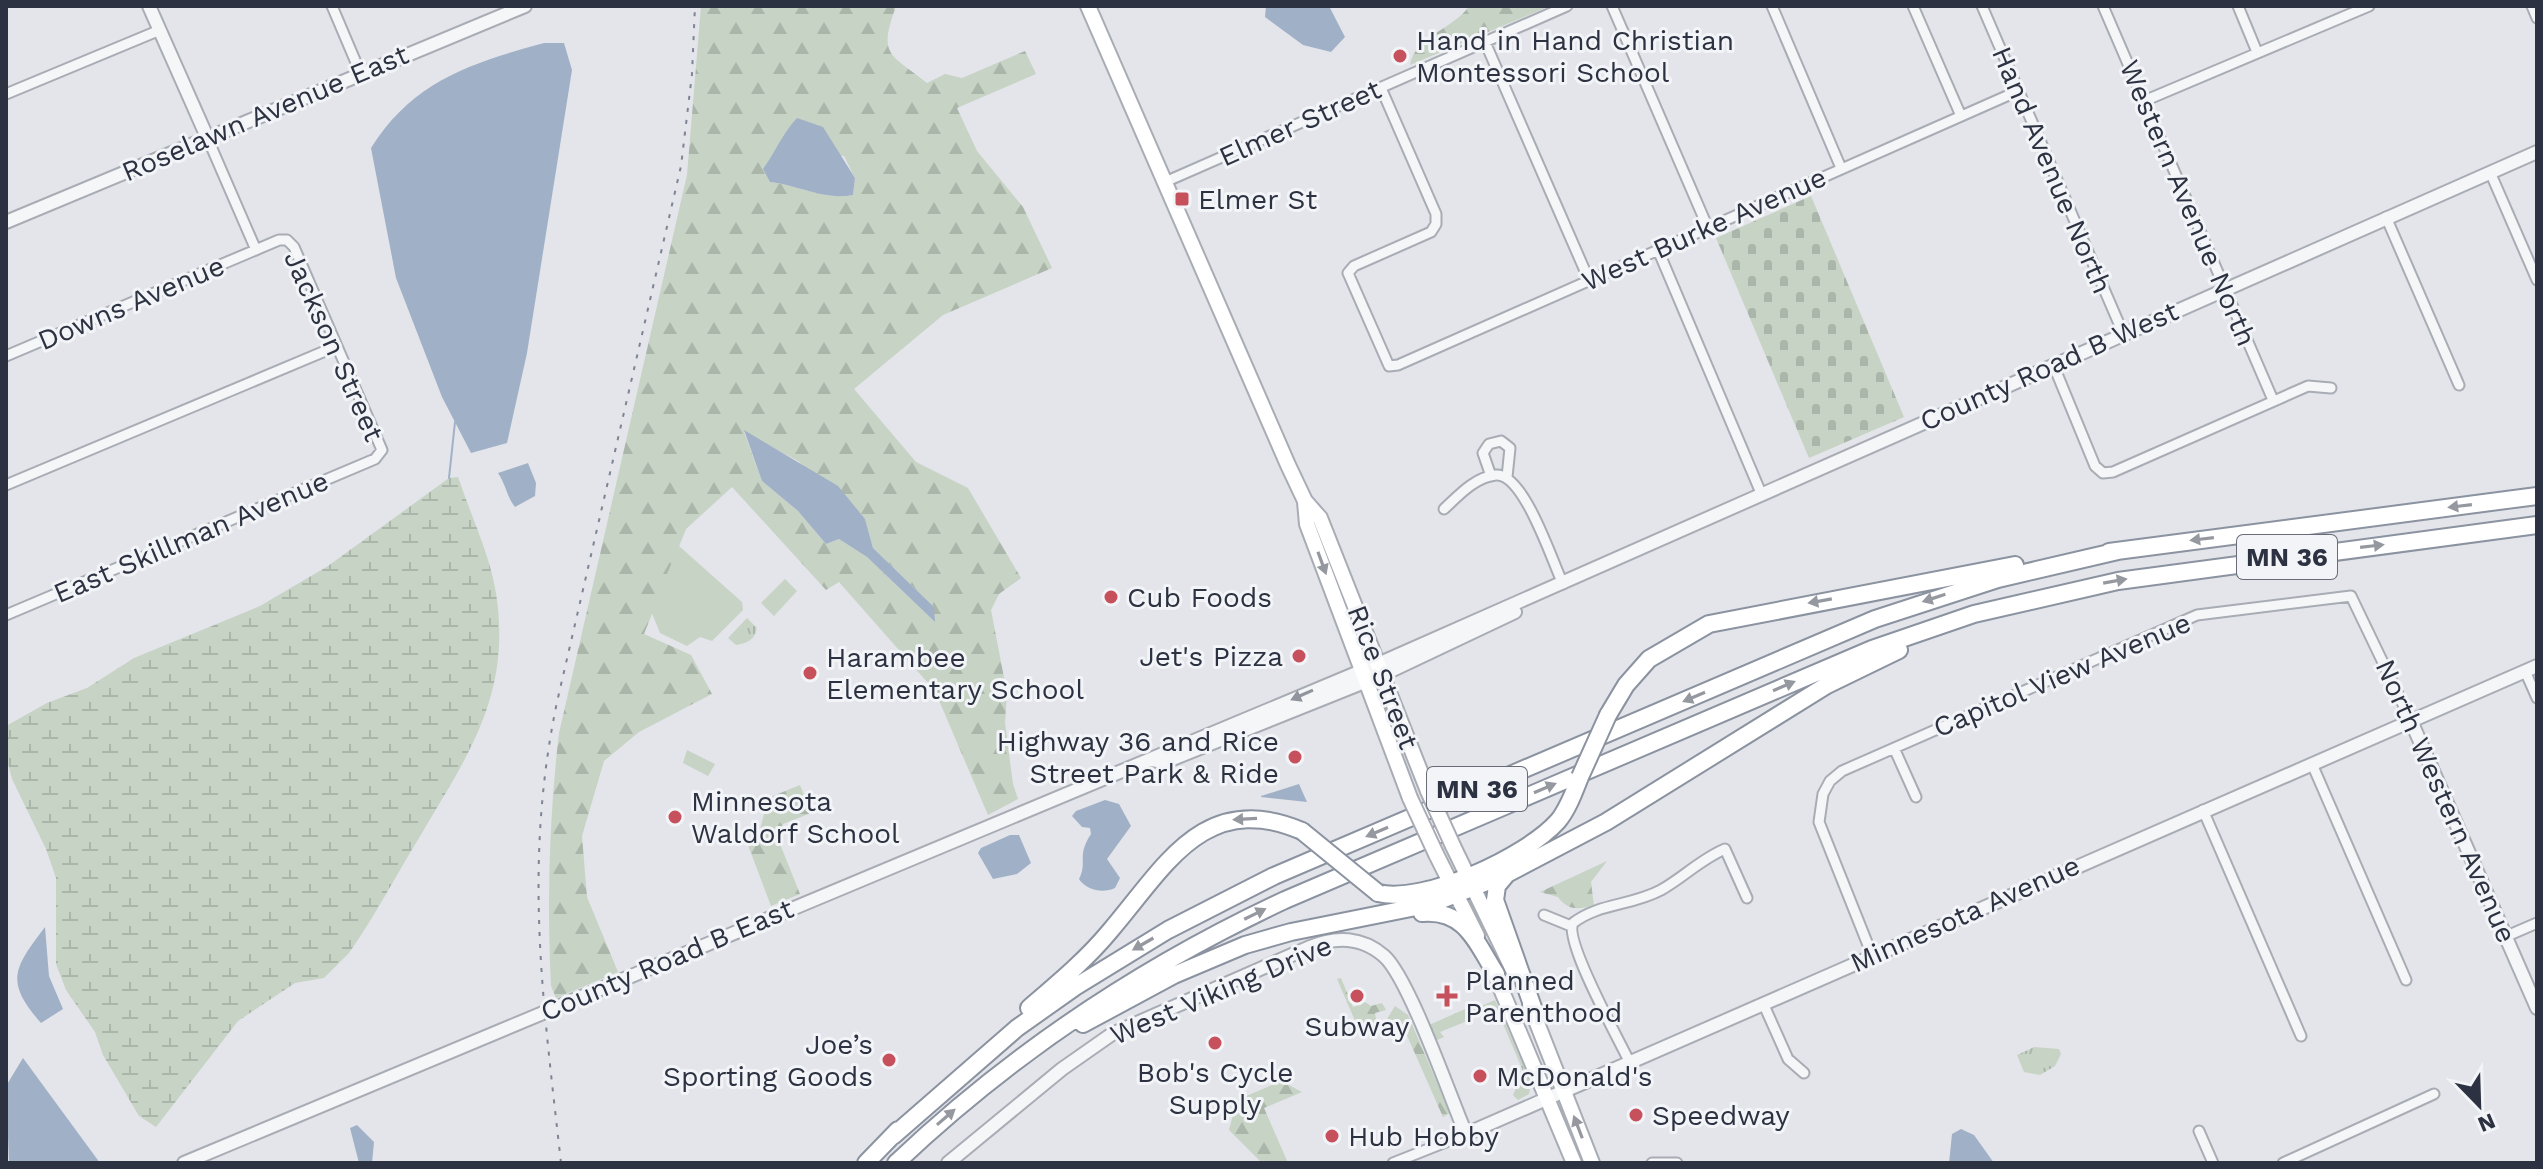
<svg xmlns="http://www.w3.org/2000/svg" width="2543" height="1169" viewBox="0 0 2543 1169" font-family="'Work Sans',sans-serif">
	<defs>
		<pattern id="grass-tufts" width="24" height="20" patternUnits="userSpaceOnUse" patternTransform="scale(2)"><rect width="24" height="20" fill="#c7d3c4"/><path d="M3 7l-1-3M5 7V3M7 7l1-3M15 17l-1-3M17 17v-4M19 17l1-3" fill="none" stroke="#abb6aa"/></pattern>
		<pattern id="forest-firs" width="22" height="20" patternUnits="userSpaceOnUse" patternTransform="scale(2)"><rect width="22" height="20" fill="#c7d3c4"/><path d="M5 1l3.5 6h-7zM16 11l3.5 6h-7z" fill="#abb6aa"/></pattern>
		<pattern id="wetland-marsh" width="20" height="14" patternUnits="userSpaceOnUse" patternTransform="scale(2)"><rect width="20" height="14" fill="#c7d3c4"/><path d="M1 5h8M5 5V1M11 12h8M15 12V8" fill="none" stroke="#abb6aa"/></pattern>
		<pattern id="cemetery-stones" width="16" height="16" patternUnits="userSpaceOnUse" patternTransform="scale(2)"><rect width="16" height="16" fill="#c7d3c4"/><path d="M2 7V4a2 2 0 0 1 4 0v3zM10 15v-3a2 2 0 0 1 4 0v3z" fill="#abb6aa"/></pattern>
	</defs>
	<rect width="100%" height="100%" fill="#e3e5ea"/>
	<path fill="url(#grass-tufts)" d="M747,618l10,10c-2,12 -10,15 -21,17l-8,-7z
		M1495,1000l36,83 -2,11 -11,6 -5,-5 10,-24 -22,-52 -9,-8 -52,21 4,5 -7,3 -10,-14 38,-17 1,-5 4,7z
		M2034,1047l25,2 2,5 -6,12 -15,9 -16,-3 -7,-17z"/>
	<path fill="url(#forest-firs)" fill-rule="evenodd" d="M701,6h195c-18,50 -7,47 31,77l18,-9 17,4 63,-27 11,23 -79,34 20,43 46,56 29,61 -109,47 -89,74 62,73 52,26 53,90 -22,16 -8,16 16,83 -2,30 8,61 5,15 -30,16 -53,-124 -96,-109 -13,8 -94,-103 -46,42 -42,105 47,21 21,39 -73,38 -35,29 -22,75 5,61 31,75 -62,26 -5,-12c-4,-85 -2,-168 8,-253l128,-558zM775,152l69,4 11,22 -2,17c-27,6 -54,-10 -83,-13l-6,-13zM744,432l54,29 67,58 8,29 61,59v14l-67,-64 -28,-18 -13,5 -28,-33 -36,-30z
		M1469,6h81l-140,59c5,-29 44,-36 59,-59z
		M800,785l11,28 -28,11 -5,15 22,55 -29,12 -23,-61 10,-7 10,-40z
		M1607,861l-16,21 3,24c-16,3 -26,5 -36,-9l-18,-5z
		M1341,978l12,29 12,-5 6,4 11,-3 4,7 -11,3 2,12 -21,-2 -19,-44z
		M1395,1006l13,9 42,98 -7,4 -38,-86 -21,-7z
		M1281,1081l21,11 -38,16 24,55h-26l-33,-33 8,-30z"/>
	<path fill="url(#wetland-marsh)" d="M458,477c13,39 31,75 38,116 16,103 -29,163 -77,245 -24,39 -44,78 -70,115l-25,25 -29,5 -57,38 -82,106 -17,-11 -36,-61 -8,-23 -29,-42 -10,-26v-86l-10,-29 -34,-70 -6,-23v-30l41,-23 40,-15 47,-30 126,-52 68,-40 121,-88z"/>
	<path fill="url(#cemetery-stones)" d="M1811,196l93,221 -95,41 -93,-220z"/>
	<path fill="#c7d3c4" d="M679,546l63,56 1,8 -31,31 -12,-4 -13,9 -27,-13 -9,-22z
		M785,579l12,12 -23,25 -13,-13z
		M687,750l28,14 -7,12 -25,-13z"/>
	<path fill="#a0b1c7" d="M1266,6h63l16,31 -14,15 -28,-7 -38,-28z
		M544,43h20l8,27 -45,283 -20,90 -36,10 -29,-56 -46,-119 -25,-130c42,-67 100,-85 173,-105z
		M797,118l26,9 32,51 -2,17c-27,6 -55,-10 -83,-13l-7,-13c13,-18 19,-35 34,-51z
		M744,430l94,56 27,33 8,29 61,59 1,15 -68,-65 -28,-18 -13,5 -28,-33 -36,-30z
		M528,463l8,20 -1,13 -20,11c-8,-10 -9,-22 -17,-34z
		M1299,784l8,18 -46,-5v-1z
		M1105,800l14,4 12,22 -24,33 13,19 -5,10c-12,6 -29,2 -36,-9 9,-18 -3,-22 12,-45l-1,-6 -8,-1 -10,-11 4,-5z
		M1010,835h9l12,28 -14,11 -24,5 -15,-26 3,-5z
		M45,927l4,49 14,33 -22,14c-36,-41 -28,-54 4,-96z
		M23,1058l77,105h-91l-3,-77z
		M357,1125l17,17 -2,21h-13l-9,-35z
		M1961,1129l13,6 20,28h-45l3,-29z"/>
	<g fill="none" stroke-linecap="round" stroke-linejoin="round">
		<path stroke="#a0b1c7" stroke-width="2" d="M449,478l6,-56"/>
		<g stroke="#a8acb4" stroke-width="13">
			<path id="minor" d="M332,6l28,66
				M1612,6l96,222
				M1772,6l69,162
				M1913,6l48,110
				M1982,6l141,327
				M2103,6l170,394
				M2238,6l19,46
				M2532,6l5,12
				M1485,42l104,238
				M1381,88l55,126v10l-5,8 -77,34 -6,7 41,93 9,-1 620,-274
				M6,94l154,-64
				M2144,101l225,-95
				M207,137l49,113
				M2490,172l47,108
				M1165,182l402,-176
				M2386,217l73,168
				M1658,250l103,243
				M6,356l273,-116h8l7,7 88,203 -7,9 -369,156
				M2053,364l42,102 8,7 10,-1 195,-86 23,2
				M1491,476l-8,-23 6,-9 12,-3 9,7 -3,29
				M6,485l331,-139
				M1444,509c15,-14 31,-32 52,-34 28,-2 56,86 67,109
				M2525,671l12,27
				M1894,748l22,49
				M2312,764l94,216
				M2203,810l98,226
				M1544,915l27,11
				M2507,936l30,-13
				M1872,955l-53,-133 4,-28 7,-13 12,-10 355,-156 154,-19 60,125
				M1763,1003l25,56 16,14
				M1629,1061c-11,-23 -65,-120 -56,-138 26,-20 58,-17 88,-33 23,-13 40,-31 64,-41l22,49
				M2199,1131l14,32
				M1393,1163l73,-29
				M1652,1163h25
				M2283,1163l151,-69"/>
		</g>
		<g stroke="#a8acb4" stroke-width="16">
			<path id="tertiary" d="M149,6l58,131
				M6,222l519,-216
				M2411,721l126,287
				M1151,760l14,2 217,-87 133,-63
				M184,1163l1194,-499 1159,-512
				M948,1163l114,-94 50,-35 198,-87c26,-11 52,-10 74,9 25,22 66,141 82,178l1071,-468"/>
		</g>
		<g stroke="#a8acb4" stroke-width="18">
			<path id="secondary" d="M1088,6l200,459 17,36 15,17 108,273
				M1305,502l2,22 103,274
				M1453,846l61,126
				M1436,854l41,82
				M1491,965l83,198
				M1530,1005l62,158"/>
		</g>
		<g stroke="#8b92a0" stroke-width="20">
			<path id="motorway" d="M2109,552l428,-56
				M1608,715l18,-30 23,-26 60,-35 306,-59
				M1507,874l-10,12 -2,14 40,113
				M1378,893c46,11 148,-36 180,-72 10,-12 16,-29 22,-44
				M1422,913c43,-4 54,29 74,61
				M1029,1008c28,-24 57,-48 81,-77 55,-64 94,-142 192,-100
				M1083,1024l91,-49 71,-30 46,-13 140,-28 76,-30 99,-52 221,-137 72,-35
				M893,1136l124,-108 58,-41 93,-57 106,-54 601,-257 123,-40 120,-28
				M866,1163l32,-33
				M896,1163c115,-109 245,-196 389,-263l587,-251 102,-35 144,-33 419,-56"/>
		</g>
		<use href="#minor" stroke="#f5f6f8" stroke-width="9"/>
		<use href="#tertiary" stroke="#f5f6f8" stroke-width="12"/>
		<use href="#secondary" stroke="#fff" stroke-width="14"/>
		<use href="#motorway" stroke="#fff" stroke-width="16"/>
		<path stroke="#7d8493" stroke-width="2" stroke-dasharray="4 8" stroke-linecap="butt" d="M561,1163c-18,-162 -38,-298 -4,-461l124,-536 11,-92 3,-68"/>
		<g stroke="#a8acb4" stroke-width="18" stroke-linecap="butt">
			<path id="secondary-bridge" d="M1428,791l25,55
				M1410,798l26,56"/>
		</g>
		<g stroke="#8b92a0" stroke-width="20" stroke-linecap="butt">
			<path id="motorway-bridge" d="M1580,777l28,-62
				M1302,831l76,62"/>
		</g>
		<use href="#secondary-bridge" stroke="#fff" stroke-width="14"/>
		<use href="#motorway-bridge" stroke="#fff" stroke-width="16"/>
	</g>
	<defs><path id="oneway-solid" d="M-6-.8H1V-3.2L6.5 0L1 3.2V.8H-6Z" transform="scale(2)"/></defs>
	<g fill="#9698a0">
		<use href="#oneway-solid" transform="translate(2460 506) rotate(173)"/>
		<use href="#oneway-solid" transform="translate(2202 539) rotate(173)"/>
		<use href="#oneway-solid" transform="translate(2372 546) rotate(-7)"/>
		<use href="#oneway-solid" transform="translate(1322 563) rotate(70)"/>
		<use href="#oneway-solid" transform="translate(2115 581) rotate(-10)"/>
		<use href="#oneway-solid" transform="translate(1934 598) rotate(162)"/>
		<use href="#oneway-solid" transform="translate(1820 601) rotate(170)"/>
		<use href="#oneway-solid" transform="translate(1784 686) rotate(-23)"/>
		<use href="#oneway-solid" transform="translate(1694 697) rotate(157)"/>
		<use href="#oneway-solid" transform="translate(1545 788) rotate(-23)"/>
		<use href="#oneway-solid" transform="translate(1245 819) rotate(177)"/>
		<use href="#oneway-solid" transform="translate(1377 832) rotate(157)"/>
		<use href="#oneway-solid" transform="translate(1255 914) rotate(-26)"/>
		<use href="#oneway-solid" transform="translate(1143 944) rotate(150)"/>
		<use href="#oneway-solid" transform="translate(946 1117) rotate(-41)"/>
		<use href="#oneway-solid" transform="translate(1578 1127) rotate(-111)"/>
	</g>
	<use fill="#90949c" href="#oneway-solid" transform="translate(1302 695) rotate(156)"/>
	<g fill="#c6505c" stroke="#f2f4f7" stroke-width="3">
		<circle cx="1400" cy="56" r="8"/>
		<rect x="1174" y="191" width="16" height="16" rx="4"/>
		<circle cx="1111" cy="597" r="8"/>
		<circle cx="1299" cy="656" r="8"/>
		<circle cx="810" cy="673" r="8"/>
		<circle cx="1295" cy="757" r="8"/>
		<circle cx="675" cy="817" r="8"/>
		<circle cx="1357" cy="996" r="8"/>
		<path d="M1443 984h8v8h8v8h-8v8h-8v-8h-8v-8h8z"/>
		<circle cx="1215" cy="1043" r="8"/>
		<circle cx="889" cy="1060" r="8"/>
		<circle cx="1480" cy="1076" r="8"/>
		<circle cx="1636" cy="1115" r="8"/>
		<circle cx="1332" cy="1136" r="8"/>
	</g>
	<g text-anchor="middle" dominant-baseline="central" stroke-width="6" stroke-linejoin="round" paint-order="stroke">
		<g fill="#f2f4f7" stroke="#676c78" stroke-width="2">
			<rect x="2237" y="535" width="100" height="44" rx="6"/>
			<rect x="1427" y="767" width="100" height="44" rx="6"/>
		</g>
		<g font-size="26" font-weight="bold" fill="#2c3241">
			<text x="2287" y="557">MN 36</text>
			<text x="1477" y="789">MN 36</text>
		</g>
		<g font-size="28" fill="#2c3241" stroke="#f2f4f7" text-anchor="start">
			<text x="1416" y="40">Hand in Hand Christian<tspan x="1416" dy="32">Montessori School</tspan></text>
			<text x="1198" y="199">Elmer St</text>
			<text x="1127" y="597">Cub Foods</text>
			<text x="1283" y="656" text-anchor="end">Jet's Pizza</text>
			<text x="826" y="657">Harambee<tspan x="826" dy="32">Elementary School</tspan></text>
			<text x="1279" y="741" text-anchor="end">Highway 36 and Rice<tspan x="1279" dy="32">Street Park &amp; Ride</tspan></text>
			<text x="691" y="801">Minnesota<tspan x="691" dy="32">Waldorf School</tspan></text>
			<text x="1465" y="980">Planned<tspan x="1465" dy="32">Parenthood</tspan></text>
			<text x="1357" y="1026" text-anchor="middle">Subway</text>
			<text x="873" y="1044" text-anchor="end">Joe’s<tspan x="873" dy="32">Sporting Goods</tspan></text>
			<text x="1215" y="1072" text-anchor="middle">Bob's Cycle<tspan x="1215" dy="32">Supply</tspan></text>
			<text x="1496" y="1076">McDonald's</text>
			<text x="1652" y="1115">Speedway</text>
			<text x="1348" y="1136">Hub Hobby</text>
		</g>
		<g font-size="28" fill="#2c3241" stroke="#f2f4f7">
			<text transform="translate(265 113) rotate(-23)">Roselawn Avenue East</text>
			<text transform="translate(1300 123) rotate(-24)">Elmer Street</text>
			<text transform="translate(2052 170) rotate(67)">Hand Avenue North</text>
			<text transform="translate(2188 203) rotate(67)">Western Avenue North</text>
			<text transform="translate(1704 229) rotate(-24)">West Burke Avenue</text>
			<text transform="translate(131 303) rotate(-23)">Downs Avenue</text>
			<text transform="translate(334 346) rotate(66)">Jackson Street</text>
			<text transform="translate(2049 366) rotate(-24)">County Road B West</text>
			<text transform="translate(191 537) rotate(-23)">East Skillman Avenue</text>
			<text transform="translate(2062 675) rotate(-23)">Capitol View Avenue</text>
			<text transform="translate(1383 677) rotate(69)">Rice Street</text>
			<text transform="translate(2446 801) rotate(66)">North Western Avenue</text>
			<text transform="translate(1965 914) rotate(-24)">Minnesota Avenue</text>
			<text transform="translate(667 960) rotate(-23)">County Road B East</text>
			<text transform="translate(1221 990) rotate(-23)">West Viking Drive</text>
		</g>
	</g>
	<rect width="2543" height="1169" fill="none" stroke="#2c3241" stroke-width="16"/>
	<g transform="translate(2479 1105) rotate(157)" stroke="#f2f4f7" stroke-width="6" paint-order="stroke">
	<path d="M0-6L14 30L0 20L-14 30Z" fill="#2c3241"/>
	<text y="-12" font-size="22" font-weight="bold" text-anchor="middle" fill="#2c3241">N</text>
	</g>
</svg>
